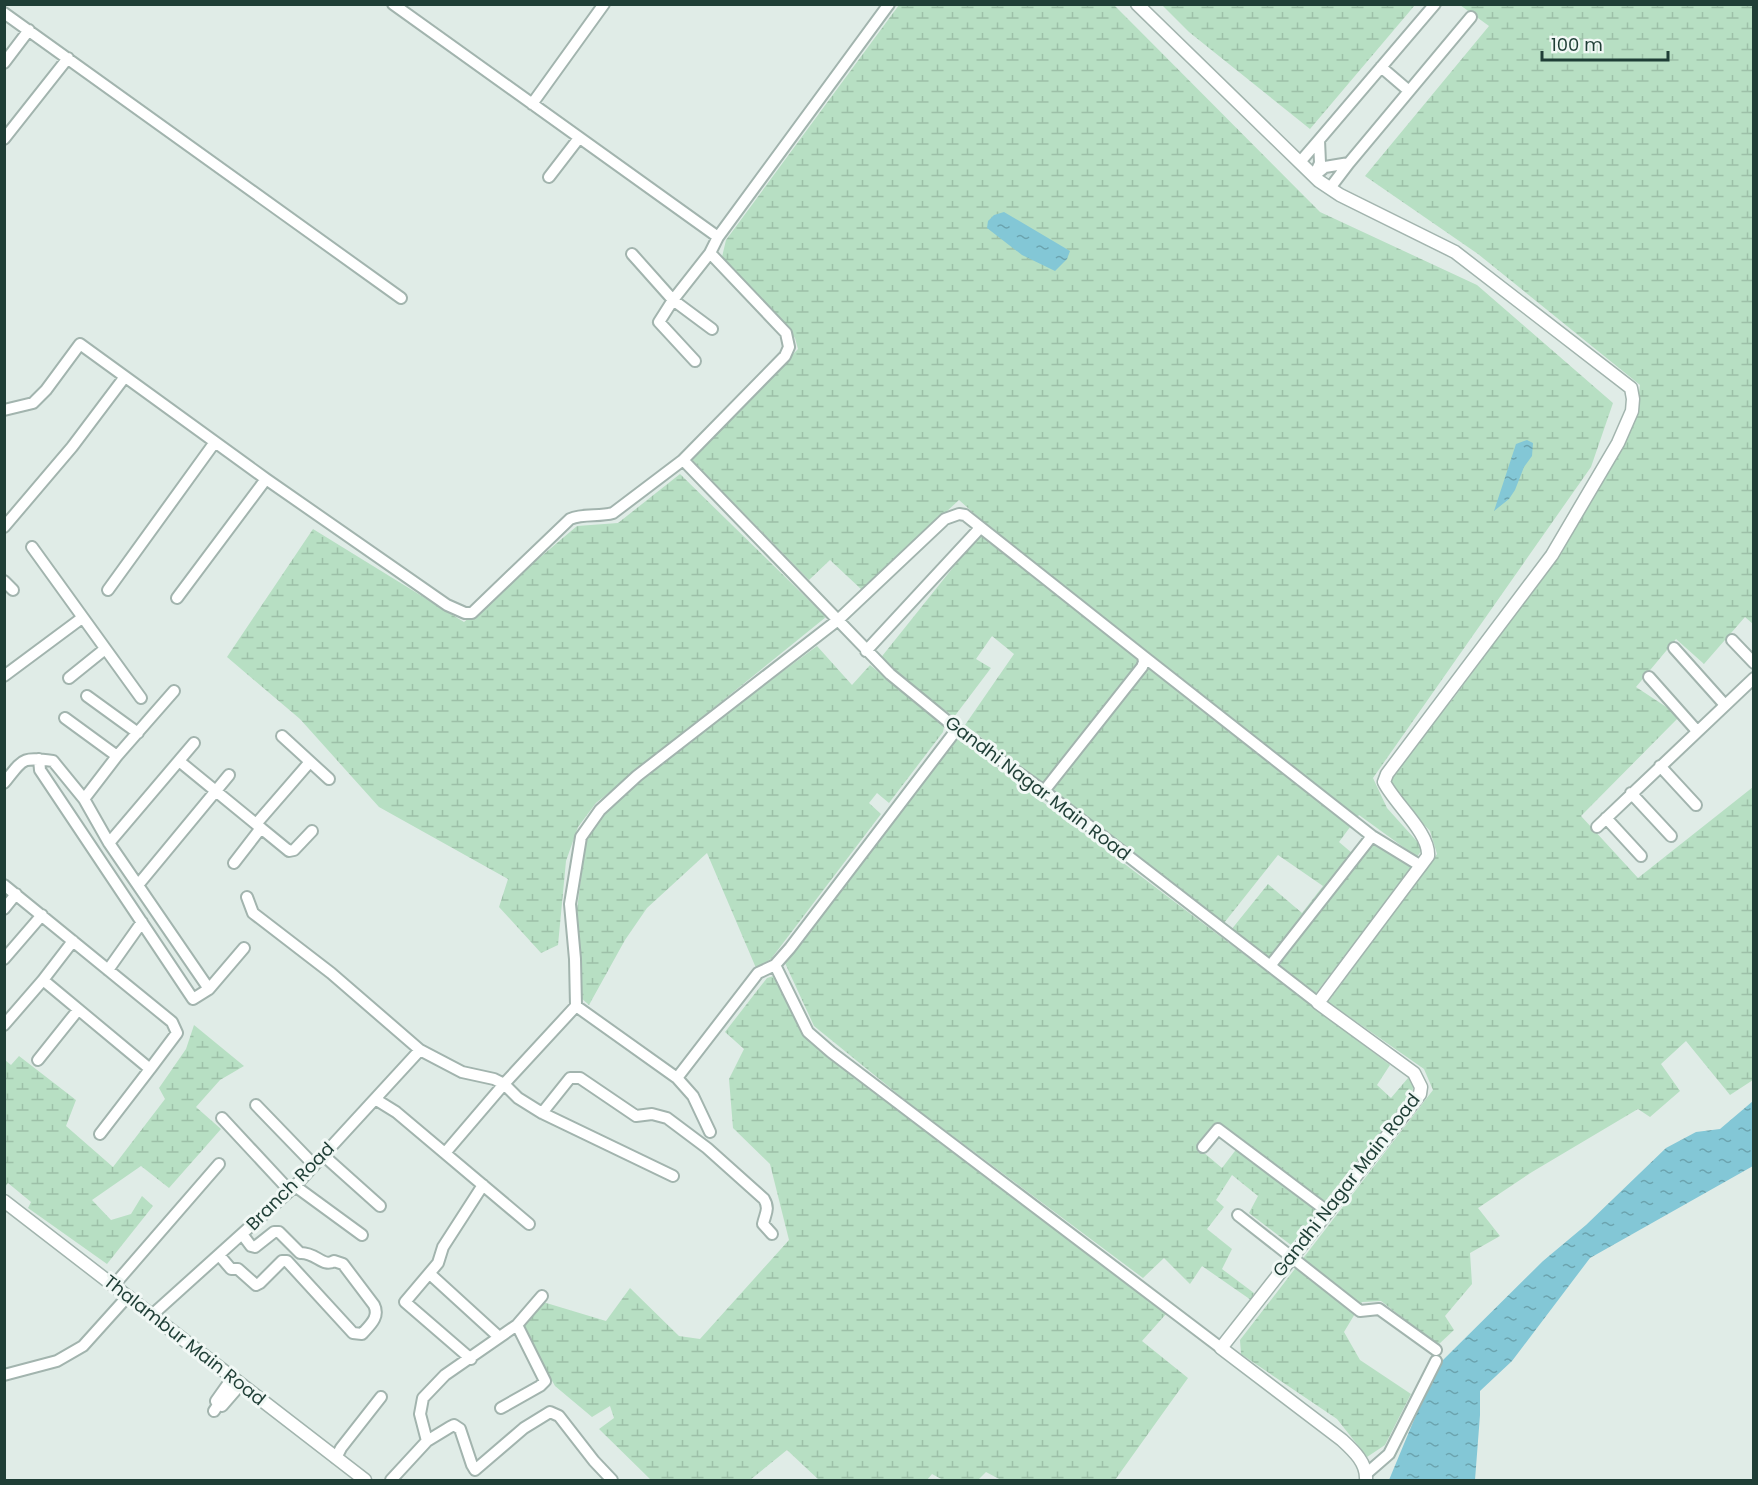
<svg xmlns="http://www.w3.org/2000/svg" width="1758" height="1485" viewBox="0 0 1758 1485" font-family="Poppins,sans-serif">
	<defs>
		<pattern id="wetland-marsh" width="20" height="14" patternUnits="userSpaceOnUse" patternTransform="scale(1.5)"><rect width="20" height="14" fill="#b7dfc3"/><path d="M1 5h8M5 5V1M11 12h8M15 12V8" fill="none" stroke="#9dc0a8"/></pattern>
		<pattern id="water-ripples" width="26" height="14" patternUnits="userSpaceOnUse" patternTransform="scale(1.5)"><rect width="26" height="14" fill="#83c7d6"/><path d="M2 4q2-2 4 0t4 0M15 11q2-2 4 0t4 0" fill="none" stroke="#6ba3ae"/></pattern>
	</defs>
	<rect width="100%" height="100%" fill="#e0ece7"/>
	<path fill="url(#wetland-marsh)" d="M899,5h215l206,207 157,73 136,118 -22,64 -218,311 14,30 36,40 -6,9 -58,-42 -20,27 13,11 12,-16 49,30 -97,126 -85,-63 37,-46 34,29 21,-27 -45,-31 -54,68 -259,-198 49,-71 -22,-18 -16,23 15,9 -37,49 -75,-57 108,-135 -28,-25 -97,90 -32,-30 -21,20 -118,-121 107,-110 -3,-11 -73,-81 4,-17z
		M1162,5h253l-105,124 -121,-97z
		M1460,5h293v619l-8,-7 -41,47 -28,-25 -40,48 44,29 -99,100 57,62 115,-91v293l-23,15 -44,-54 -25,23 19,27 -30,26 -12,-8 -106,63 -54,36 22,28 -30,17 2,31 -27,32 9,14 -16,15 -57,-44 -19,1 -18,30 16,28 51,34 -26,51 -18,12 -30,-38 -96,-65 -1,-14 193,-250 -9,-21 -96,-67 109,-148 -7,-23 -39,-41 -2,-10 41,-56 23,-25 106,-144 66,-112 11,-27 4,-31 -162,-131 -113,-78 124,-150z
		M680,474l146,143 -230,186 -18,24 -12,34 -8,84 -17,8 -42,-46 9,-28 -129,-72 -79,-88 -73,-62 86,-128 151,93 113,-96 41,-3z
		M817,646l35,39 18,-20 72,58 2,4 -1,5 -54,71 -12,-10 -8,10 12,11 -110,145 -15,9 -49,-115 -60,55 -22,32 -36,65 -9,-8 -3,-87 9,-75 18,-23 35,-34z
		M957,737l433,328 -13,20 14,13 17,-20 6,5 -2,10 -89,111 -100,-75 -20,23 19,16 16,-21 81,62 -28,36 -42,-32 9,-17 -26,-21 -16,25 8,7 -17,22 25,20 -10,20 32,24 -3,7 -49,-34 -12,18 -26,-26 -21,20 -233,-174 -96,-78 -29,-63z
		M777,975l33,65 356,274 -24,27 46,37 -73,102h-114l-15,-8 -8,8h-35l-11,-6 -5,6h-108l-32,-30 -37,30h-99l-52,-51 15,-11 -4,-12 -18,11 -37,-31 -32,-59 20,-25 63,19 24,-33 49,48 21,3 89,-99 -19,-76 -37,-36 -4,-49 15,-30 -19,-17 42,-54z
		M194,1025l50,41 -24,14 -24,27 25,22 -52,59 -28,-22 -49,34 19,20 20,-6 11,-18 11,10 -46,58 -79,-56 3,-6 -23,-19 -3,4v-127l6,5 8,-9 57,44 -10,26 47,41 52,-68 -6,-11 27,-39z"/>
	<path fill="url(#water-ripples)" d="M1004,212l66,39 -3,8 -12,12 -33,-16 -35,-27 1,-7 6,-6z
		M1527,440l6,3 -1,13 -8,11 -9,23 -6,9 -15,12 22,-67z
		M1753,1101v65l-163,92 -78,103 -32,30v24l-5,65h-86l34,-82 20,-38 100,-99 43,-36 80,-77 30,-16 24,-3z"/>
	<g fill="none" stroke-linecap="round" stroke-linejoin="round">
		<g stroke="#a2b4ae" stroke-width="14">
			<path id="minor" d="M393,4l325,233
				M889,4l-171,233 -8,16 76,80 3,14 -4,9 -102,104 207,214 67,55 87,62 274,212
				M4,13l397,285
				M4,63l25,-33
				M1381,67l28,24
				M532,104l72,-100
				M4,139l64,-81
				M1319,140l116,-136
				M1300,162l19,-22 1,23 -6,13 11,-9 24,-4 -19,25
				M1349,163l122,-146
				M549,177l30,-39
				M632,254l41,46 39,29
				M695,361l-36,-39 14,-22 37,-47
				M4,410l29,-7 13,-13 34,-46 186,135 181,126 18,8h7l98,-94c13,-6 29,-2 43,-6l70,-53
				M4,527l68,-80 52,-69
				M32,547l109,151
				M4,581l9,9
				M108,590l107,-148
				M177,598l89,-119
				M1732,640l22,23
				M1674,648l51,57
				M866,651l114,-123
				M1143,656l229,180 49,30
				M4,676l78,-58
				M1649,677l48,54
				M69,678l36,-29
				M87,696l51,37
				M65,718l52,38
				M282,736l47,43
				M39,759l1,11 153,229 16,-10 35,-41
				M179,761l110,90 5,-1 18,-19
				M1660,766l36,39
				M4,783c20,-25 17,-26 49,-22l31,38 25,44 100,146
				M1631,793l40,43
				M84,799l33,-43 57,-65
				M1606,818l35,38
				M256,824l53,-61
				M1597,827l157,-149
				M109,843l85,-100
				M234,863l27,-35
				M4,885l168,137 5,11 -27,36 -107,-89 30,-39
				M138,885l91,-110
				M247,897l6,16 78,60 89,77 42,22 32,7 10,5 72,-78 101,72 16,18 17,36
				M4,909l12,-15
				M4,959l38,-44
				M775,965l33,67 23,20 390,296
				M1270,966l102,-130
				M108,970l34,-48
				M576,1006l-1,-47 -5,-55 11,-67 19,-27 37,-34 201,-156 107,-101 14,-5 6,1 178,141 1,6 -2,5 -98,124
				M4,1025l39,-45
				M38,1060l40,-50
				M677,1078l81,-105 17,-8 15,-17 167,-219
				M375,1099l21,13 133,112
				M256,1105l58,60
				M542,1113l28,-35h10l56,38 16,-2 15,4 40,30 57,51c6,10 1,15 -1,25l9,10
				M222,1118l67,72
				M100,1134l50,-65
				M1203,1147l15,-18 109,82
				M445,1153l59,-69 14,14 24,15 131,63
				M323,1155l57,51
				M295,1186l67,49
				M1238,1215l122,96 19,-2 57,41
				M219,1255l12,14h7l18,16 4,-2 22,-22h5l66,72 9,1c8,-9 18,-17 12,-29l-31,-41 -9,-3c-11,7 -18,-9 -34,-8l-21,-21h-5l-19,15 -4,-1 -9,-12
				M430,1274l69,63
				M114,1285l105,-121
				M152,1315l143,-129 125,-136
				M471,1359l-66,-57 33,-39 5,-16 40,-62
				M4,1375l53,-14 26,-15 45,-50
				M218,1405l-2,-4 17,-24
				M501,1408l39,-22 5,-5 -28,-56
				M214,1411l4,-6 4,1 19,-22
				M427,1441l-7,-27 3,-16 22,-23 72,-50 25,-29
				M336,1458l5,-10 40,-51
				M1366,1474l23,-20 47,-93
				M391,1480l36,-39 23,-14 4,-2 6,4 12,36 3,5 49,-42 26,-16 9,4 35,45 18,19"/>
		</g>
		<g stroke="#a2b4ae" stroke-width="15">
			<path id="tertiary" d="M1137,4l182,177 21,14 115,57 176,136 2,11 -1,12 -14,32 -66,112 -165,219 -3,8c10,21 46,51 44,74l-110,147 96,70 7,14 -1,7 -199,254 121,92c12,11 25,23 24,40
				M4,1201l361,279"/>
		</g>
		<use href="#minor" stroke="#fff" stroke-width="10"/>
		<use href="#tertiary" stroke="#fff" stroke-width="12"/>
	</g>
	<g text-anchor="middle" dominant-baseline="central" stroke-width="6" stroke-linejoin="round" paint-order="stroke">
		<g font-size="18" fill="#1f3e36" stroke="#f1f8f5">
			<text transform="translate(1038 788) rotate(37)">Gandhi Nagar Main Road</text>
			<text transform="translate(1346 1185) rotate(-52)">Gandhi Nagar Main Road</text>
			<text transform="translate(290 1186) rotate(-45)">Branch Road</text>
			<text transform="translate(185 1340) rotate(38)">Thalambur Main Road</text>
		</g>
	</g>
	<rect width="1758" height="1485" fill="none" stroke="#1f3e36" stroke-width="12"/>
	<path d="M1542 51v9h126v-9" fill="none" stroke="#1f3e36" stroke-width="3"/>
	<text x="1551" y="51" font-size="18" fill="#1f3e36" stroke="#f1f8f5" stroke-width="4.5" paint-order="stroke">100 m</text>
</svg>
